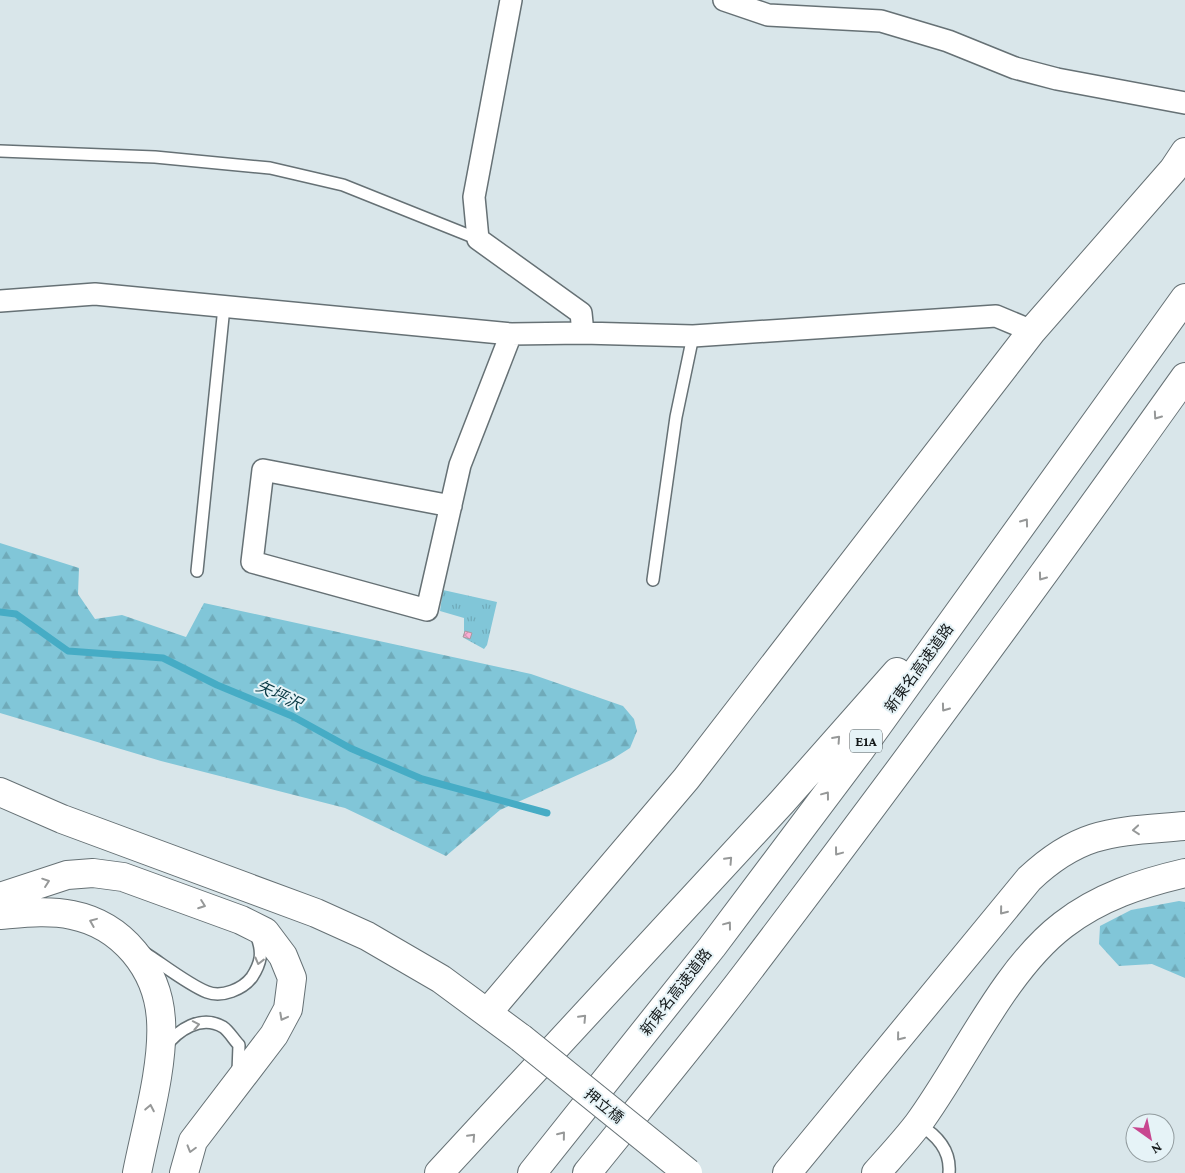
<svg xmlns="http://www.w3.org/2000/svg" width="1185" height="1173" viewBox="0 0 1185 1173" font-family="'Crimson Pro','Noto Sans JP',serif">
	<defs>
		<pattern id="forest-firs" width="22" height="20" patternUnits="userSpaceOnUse" patternTransform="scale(1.25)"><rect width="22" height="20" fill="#81c6d8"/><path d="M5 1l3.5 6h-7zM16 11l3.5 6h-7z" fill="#6faab9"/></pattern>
		<pattern id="park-tufts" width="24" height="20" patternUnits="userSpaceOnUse" patternTransform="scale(1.25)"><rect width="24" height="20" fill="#81c6d8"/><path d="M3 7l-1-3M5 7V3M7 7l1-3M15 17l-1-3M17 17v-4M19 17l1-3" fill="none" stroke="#6faab9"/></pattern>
		<pattern id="building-cross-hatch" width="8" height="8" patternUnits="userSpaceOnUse" patternTransform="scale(1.25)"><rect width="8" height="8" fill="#fbafd4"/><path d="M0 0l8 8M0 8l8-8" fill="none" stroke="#d696b5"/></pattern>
	</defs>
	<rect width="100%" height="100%" fill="#d9e6ea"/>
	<path fill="url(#forest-firs)" d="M0,543l79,25 -1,26 17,25 27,-4 64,22 18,-34 327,71 92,32 11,13 3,12 -7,17 -19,12 -111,50 -54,46 -101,-48 -184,-47 -161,-48z
		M1179,901l6,1v76l-33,-14 -33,2 -20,-22 1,-18 31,-16z"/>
	<path fill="url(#park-tufts)" d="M443,590l54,12 -10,43 -3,4 -20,-11v-20l-24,-7z"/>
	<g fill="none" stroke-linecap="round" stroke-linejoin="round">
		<path stroke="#46acc5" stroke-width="7" d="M0,612l16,2 52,37 95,7 54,27 75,31 58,32 72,31 125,34"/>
	</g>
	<path fill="url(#building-cross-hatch)" stroke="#a69ba0" d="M465,631l7,2 -2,6 -7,-2z"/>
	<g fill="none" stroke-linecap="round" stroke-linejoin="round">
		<g stroke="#667175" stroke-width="14">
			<path id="service" d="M0,151l155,6 115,11 73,17 135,54
				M197,571l27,-264
				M653,580l23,-163 17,-81
				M145,953c17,11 44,32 62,39 15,6 36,-3 45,-15 9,-14 11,-24 5,-40
				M165,1047c13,-17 36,-33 58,-20 6,4 11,13 16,18l-1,27
				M918,1124c19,11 33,26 31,49"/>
		</g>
		<g stroke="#667175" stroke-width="24">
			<path id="minor" d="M511,0l-37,197 4,42 103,74 2,20
				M724,0l44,15 113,6 67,20 67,27 42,11 128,24
				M0,301l95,-7 416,40 72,-1 110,3 303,-20 36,15
				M451,506l-188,-36 -11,92 175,48 33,-145 51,-131"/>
		</g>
		<g stroke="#667175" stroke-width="30">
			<path id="tertiary" d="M0,792l62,27 254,94 51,23 74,43 80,59
				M488,1012l198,-233 346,-448 141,-161 12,-18
				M876,1173c14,-16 29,-32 42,-49 45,-61 85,-153 145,-199 36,-28 79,-42 122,-52"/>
		</g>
		<g stroke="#667175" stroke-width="30">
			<path id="motorway" d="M0,897l67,-22 26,-2 30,4 118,43 24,12 18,24 9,22 -4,31 -14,26 -81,106 -9,32
				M0,915c24,-2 48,-5 72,0 50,10 86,54 89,105 3,46 -15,107 -24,153
				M439,1173l343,-371 115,-130
				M532,1173l180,-226 148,-197 325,-452
				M587,1173c53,-66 108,-132 159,-199 150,-197 296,-396 439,-597
				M787,1173l242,-294c53,-50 88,-47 156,-53"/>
		</g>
		<use href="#service" stroke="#fff" stroke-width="11"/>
		<use href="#minor" stroke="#fff" stroke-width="21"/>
		<use href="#tertiary" stroke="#fff" stroke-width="28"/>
		<use href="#motorway" stroke="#fff" stroke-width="28"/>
		<g stroke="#667175" stroke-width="30" stroke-linecap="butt">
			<path id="tertiary-bridge" d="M521,1038l167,135"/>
		</g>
		<use href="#tertiary-bridge" stroke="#fff" stroke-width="28"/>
	</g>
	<defs><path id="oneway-chevron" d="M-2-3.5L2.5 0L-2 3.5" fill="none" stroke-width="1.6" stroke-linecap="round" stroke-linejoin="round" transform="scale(1.25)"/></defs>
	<g stroke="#969898">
		<use href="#oneway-chevron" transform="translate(1157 416) rotate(125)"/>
		<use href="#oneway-chevron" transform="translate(1025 522) rotate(-54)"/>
		<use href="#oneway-chevron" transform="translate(1042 577) rotate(126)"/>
		<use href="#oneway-chevron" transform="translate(945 708) rotate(126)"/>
		<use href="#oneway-chevron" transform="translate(837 739) rotate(-48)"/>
		<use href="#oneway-chevron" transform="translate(826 795) rotate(-53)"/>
		<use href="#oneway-chevron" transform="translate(1136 830) rotate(175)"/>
		<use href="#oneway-chevron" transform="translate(838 852) rotate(127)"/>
		<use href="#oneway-chevron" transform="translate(729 860) rotate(-47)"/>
		<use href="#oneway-chevron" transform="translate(46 882) rotate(-19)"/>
		<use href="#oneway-chevron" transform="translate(202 905) rotate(20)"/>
		<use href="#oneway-chevron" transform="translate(1003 911) rotate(129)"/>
		<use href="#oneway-chevron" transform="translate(93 922) rotate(-158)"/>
		<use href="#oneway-chevron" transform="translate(728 925) rotate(-53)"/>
		<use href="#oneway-chevron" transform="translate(259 961) rotate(104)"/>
		<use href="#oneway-chevron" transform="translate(283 1017) rotate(118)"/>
		<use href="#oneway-chevron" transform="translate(583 1018) rotate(-47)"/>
		<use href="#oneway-chevron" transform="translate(196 1025) rotate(-11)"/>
		<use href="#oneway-chevron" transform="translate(900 1037) rotate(129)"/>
		<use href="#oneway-chevron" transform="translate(150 1108) rotate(-79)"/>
		<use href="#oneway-chevron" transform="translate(562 1135) rotate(-51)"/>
		<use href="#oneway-chevron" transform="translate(472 1137) rotate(-47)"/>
		<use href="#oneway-chevron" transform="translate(191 1149) rotate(106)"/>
	</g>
	<g text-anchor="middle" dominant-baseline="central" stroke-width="4" stroke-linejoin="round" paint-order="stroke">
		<rect fill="#e6f3f7" stroke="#545b5d" stroke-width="1" x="850" y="729.5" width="32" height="23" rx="4"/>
		<g font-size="14" font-weight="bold" fill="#151a1b">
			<text x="866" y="741">E1A</text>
		</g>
		<g font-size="15" fill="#151a1b" stroke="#e6f3f7">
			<text transform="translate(919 668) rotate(-54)">新東名高速道路</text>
			<text transform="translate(676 992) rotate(-52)">新東名高速道路</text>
			<text transform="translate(604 1106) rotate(39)">押立橋</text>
		</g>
		<g font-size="16" font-style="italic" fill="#0b3b46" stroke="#e6f3f7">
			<text transform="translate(279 695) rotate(25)">矢坪沢</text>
		</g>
	</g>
	<g transform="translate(1150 1138) rotate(147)"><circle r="24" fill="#e6f3f7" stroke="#929c9f"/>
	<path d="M0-4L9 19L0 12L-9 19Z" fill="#c84790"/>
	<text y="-8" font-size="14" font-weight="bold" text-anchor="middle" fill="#151a1b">N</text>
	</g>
</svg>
